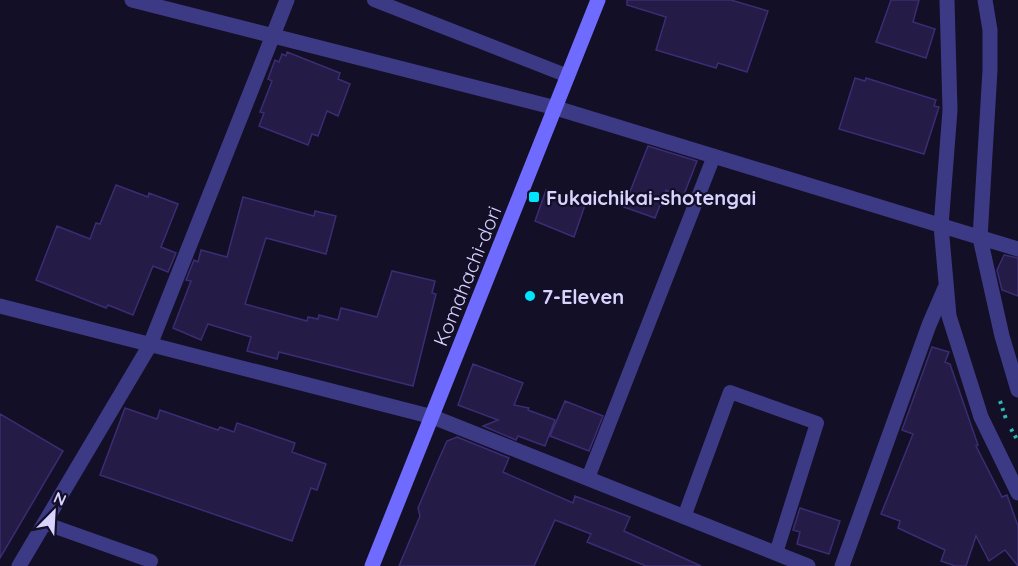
<svg xmlns="http://www.w3.org/2000/svg" width="1018" height="566" viewBox="0 0 1018 566" font-family="Quicksand,sans-serif">
	<rect width="100%" height="100%" fill="#130f26"/>
	<path fill="#241b47" stroke="#3b2d73" stroke-width="1.5" d="M627,0h104l37,11 -21,61 -29,-9 -2,5 -60,-18 10,-33 -39,-12z
		M891,0h28l-6,22 22,7 -9,29 -50,-16z
		M287,52l53,21 -2,6 12,5 -12,32 -11,-5 -9,25 -6,-2 -4,11 -49,-19 5,-13 -4,-1 12,-31 -4,-2 7,-19 4,2 3,-8 4,2z
		M855,78l10,3 1,-3 70,22 -2,6 5,1 -15,47 -85,-25z
		M648,146l49,15 -14,36 -17,-7 -11,28 -31,-11z
		M116,185l32,12 1,-4 29,11 -17,43 15,6 -8,19 -15,-6 -20,49 -25,-10 -2,3 -70,-28 21,-54 33,13 6,-16 4,1z
		M546,190l39,15 -11,32 -39,-16z
		M243,197l71,19 1,-5 21,5 -10,38 -60,-16 -21,66 62,17 1,-4 10,2 1,-4 19,5 3,-12 36,9 15,-46 43,10 -3,12 4,1 -23,92 -134,-34 -2,7 -30,-8 4,-14 -43,-13 -7,16 -28,-12 18,-47 -5,-1 8,-20 4,2 3,-12 26,7z
		M1004,255l14,3v38l-16,-6 -5,-20z
		M932,347l17,5 -4,10 5,2 28,81 -2,1 26,51 5,-2 11,31v40l-13,-16 -16,11 -13,-25 -10,30h-11l-14,-5 4,-11 -47,-22 2,-7 -19,-7 32,-80 -11,-4z
		M473,364l50,19 -9,22 15,3 -1,2 27,10 -10,26 -27,-10 -2,4 -33,-14 15,-6 -40,-15z
		M565,401l38,15 -14,35 -39,-15z
		M125,408l32,11 3,-9 58,20 2,-3 14,5 3,-9 58,20 -3,9 34,12 -9,26 -6,-2 -19,53 -192,-66z
		M0,414l63,37 -63,107z
		M457,437l52,21 -6,14 70,31 2,-7 55,21 -6,14 77,35h-55l-59,-24 4,-8 -36,-14 -21,46h-135l21,-50 -2,-8 20,-47 9,-20z
		M800,508l40,13 -11,33 -32,-10 3,-12 -7,-2z"/>
	<g fill="none" stroke-linecap="round" stroke-linejoin="round">
		<path stroke="#2fb8b0" stroke-width="4" stroke-dasharray="3 4.5" stroke-linecap="butt" d="M1000,401l6,18
			M1011,429l7,12"/>
		<path stroke="#3d3a85" stroke-width="14" d="M374,0l194,76
			M588,478l126,-322
			M684,517l46,-125 87,31 -41,130
			M44,523l107,38"/>
		<path stroke="#3d3a85" stroke-width="15" d="M132,0l424,108 462,141
			M947,0l3,110 -9,116 8,90 32,101 37,76
			M985,0l5,30v40l-10,168 22,98 16,54
			M0,306l433,111 375,149
			M19,566l131,-221 137,-345
			M842,566l87,-241 16,-37"/>
		<path stroke="#6f6bff" stroke-width="15" d="M372,566l226,-566"/>
	</g>
	<g fill="#00e5ff" stroke="#130f26" stroke-width="2">
		<rect x="528" y="191" width="12" height="12" rx="3"/>
		<circle cx="530" cy="296" r="6"/>
	</g>
	<g text-anchor="middle" dominant-baseline="central" stroke-width="4.5" stroke-linejoin="round" paint-order="stroke">
		<g font-size="20" font-weight="bold" fill="#d9d4ff" stroke="#130f26" text-anchor="start">
			<text x="546" y="197">Fukaichikai-shotengai</text>
			<text x="542" y="296">7-Eleven</text>
		</g>
		<g font-size="20" fill="#d9d4ff" stroke="#130f26">
			<text transform="translate(467 276) rotate(-68)">Komahachi-dori</text>
		</g>
	</g>
	<g transform="translate(54 512) rotate(24)" stroke="#130f26" stroke-width="4.5" paint-order="stroke">
	<path d="M0-4.5L10 22L0 15L-10 22Z" fill="#d9d4ff"/>
	<text y="-9" font-size="16" font-weight="bold" text-anchor="middle" fill="#d9d4ff">N</text>
	</g>
</svg>
